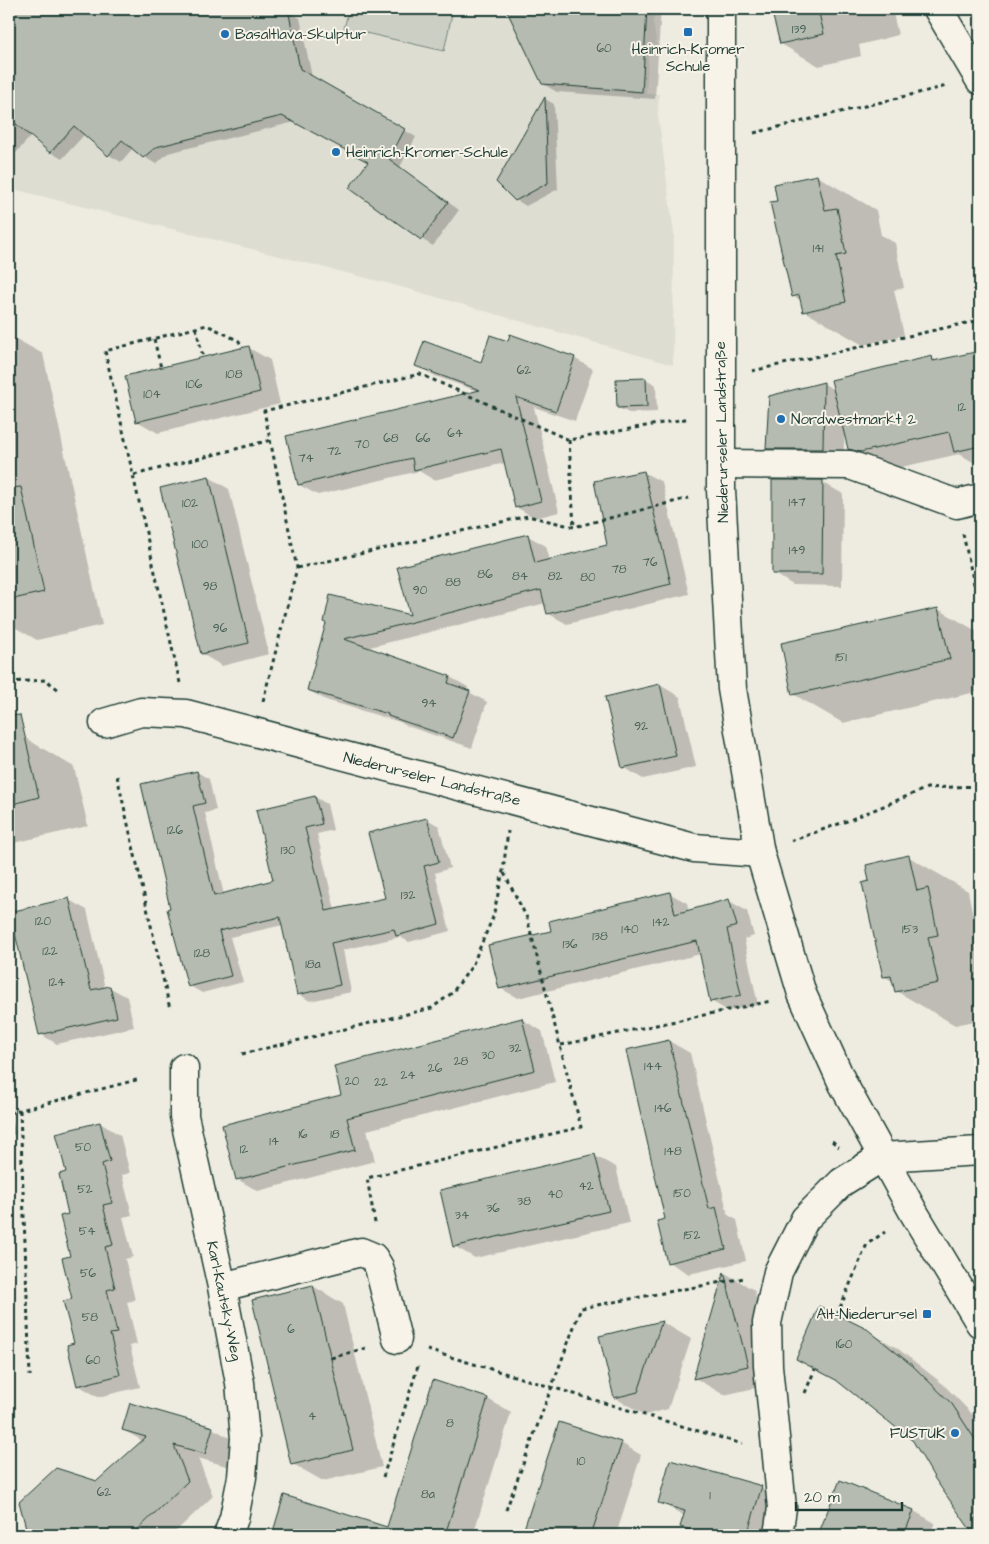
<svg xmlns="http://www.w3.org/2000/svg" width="989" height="1544" viewBox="0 0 989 1544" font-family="'Architects Daughter',sans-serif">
	<rect width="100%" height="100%" fill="#eeece1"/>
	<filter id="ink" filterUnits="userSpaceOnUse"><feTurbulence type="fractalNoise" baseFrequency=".02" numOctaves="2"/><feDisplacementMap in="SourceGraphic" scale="10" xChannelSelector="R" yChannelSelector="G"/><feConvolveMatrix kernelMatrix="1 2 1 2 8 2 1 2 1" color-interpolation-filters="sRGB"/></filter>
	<g filter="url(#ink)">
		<path fill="#ddddd2" d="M9,9h646l-2,13 4,23 -8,-1 -3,50h13l-1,21 16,119 -1,131 -275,-79 -389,-98z"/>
		<path fill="#cccfc4" stroke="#76867c" d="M349,9h104l-9,42 -100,-23z"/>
		<path fill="#0003" d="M9,9h276l15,9 12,59 104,60 -16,30 59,43 -26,36 -12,-7 -51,-77 -75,-40 -127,31 -12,11 -12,-7 -11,-9 -12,14 -12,-7 -24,-21 -23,25 -12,-7 -19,-16 -22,25z
			M507,9h154l-6,90 -98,-7 -14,-8z
			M772,9h120l6,26 -39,10 2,11 -42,10 -38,-22z
			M545,99l9,5 4,85 -32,17 -10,-6z
			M817,176l59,34 5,25 14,8 9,45 -10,2 10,45 -41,10 -59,-34 -2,-10 -9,-5 -14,-94z
			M9,335l34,19 59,271 -65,15 -28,-16z
			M509,342l65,16 19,11 -18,52 -41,-14 25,105 -24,6 -19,-11 -11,-44 -71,17 -15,-9 -101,24 -19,-10 178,-94 -42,-15 -19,-11 66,-2z
			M249,348l21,12 10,44 -122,29 -21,-12z
			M979,352l1,114 -21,-12 -66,15 -13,-2 -31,-18 -4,-18 -2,29h-55l-20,-12 55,-65 11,7 98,-32 6,3z
			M646,379l10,6 1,27 -28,1 -11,-5z
			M643,472l19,10 27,112 -122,30 -18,-10 -3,-11 -180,45 84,29 18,10 -1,4 20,11 -15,46 -65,-22 -7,-4 -74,-22 -18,-10 20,-67 83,-6 117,-81 18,10 4,15 58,-15z
			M209,477l20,12 40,165 -47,12 -20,-12z
			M822,482l21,12 -1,92 -49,-1 -20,-12z
			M938,609l42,24v58l-137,32 -50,-29z
			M660,685l20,12 16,70 -53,12 -20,-12z
			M9,738l4,3 12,-3 49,29 14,59 -79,18z
			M197,772l12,7 7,31 -11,3 19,82 50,-14 41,-84 12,7 6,26 -16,4 18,76 52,-11 40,-80 12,7 11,42 -15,5 15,58 -41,11 -9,-5 -57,13 8,42 -41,9 -12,-7 -15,-69 -53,12 13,45 -41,11 -12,-7 -18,-77z
			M909,857l59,34 5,25 7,4v100l-25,5 -59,-34 -2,-9 -9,-5 -14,-95z
			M669,893l18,10 2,9 40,-11 18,10 7,25 -10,3 14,66 -30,6 -17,-10 -10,-47 -183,44 -18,-10 53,-57z
			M69,900l18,10 18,78 4,-1 18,10 7,30 -77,17 -17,-10z
			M521,1019l21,12 13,51 -188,48 8,31 -117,30 -21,-12 106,-83z
			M669,1041l21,12 38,162 9,5 9,41 -57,13 -21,-12 -1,-42z
			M9,1106l7,28 -7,2z
			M100,1123l20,12 10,38 -8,2 10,40 -9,2 10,40 -8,2 10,41 -8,2 10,42 -7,2 10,41 -42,10 -20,-12 -10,-212z
			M595,1156l21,11 13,56 -154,35 -21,-12z
			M725,1273l29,17 23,93 -53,12 -29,-17z
			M313,1286l30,18 39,163 -59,14 -30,-17z
			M662,1322l29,17 -23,70 -23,6 -30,-17z
			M866,1330l31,18 46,36 37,38v113h-5l-39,-56 -22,-39 -71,-56 -45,-25z
			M434,1382l54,17 23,14 -38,122h-200l12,-38 101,36z
			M560,1423l61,20 20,12 -25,80h-92z
			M212,1428l25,14 -7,25 -32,-9 15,38 -41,39h-143l-9,-33 77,-19 46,-42 -20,-11z
			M840,1481l74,30 21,12 -6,12h-110z
			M761,1488l23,13 -9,34h-79l-15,-8 4,-11 -26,-14z"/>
		<path fill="#b5bbb0" stroke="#1f3d34" d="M9,9h279l12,60 105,60 -16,30 59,43 -27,38 -72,-52 19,-26 -86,-46 -126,31 -13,11 -21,-18 -14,16 -34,-30 -24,27 -41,-35z
			M506,9h141l-5,83 -100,-8z
			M771,9h47l6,25 -44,10z
			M545,97l3,86 -33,18 -19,-19z
			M817,175l8,35 12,-2 9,46 -10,2 10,46 -43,10 -4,-17 -7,2 -22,-95 7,-1 -3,-17z
			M510,334l65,23 -19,54 -40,-14 25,104 -26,7 -14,-59 -87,21 -2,-12 -114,27 -12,-49 194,-46 -65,-24 9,-25 57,21 9,-27 18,6z
			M249,346l11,46 -124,30 -11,-46z
			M980,351v95l-26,6 -5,-20 -88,20 -13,-3 -17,-69 101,-24 1,5z
			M646,378l1,29 -30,1 -1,-29z
			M824,382l-1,67h-57l3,-53z
			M644,471l27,113 -124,30 -6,-24 -197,49 106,37 -2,7 22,8 -17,47 -65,-22v-2l-81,-24 19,-67 -2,-1 6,-27 80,20 -13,-48 131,-33 7,29 72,-18 -13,-64z
			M209,476l40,167 -48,11 -41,-166z
			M772,480h51l-1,94h-50z
			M21,487l23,105 -35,8v-112z
			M938,608l12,51 -158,36 -11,-52z
			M660,684l16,72 -54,12 -17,-71z
			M20,715l19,82 -30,8v-89z
			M197,771l8,32 -12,3 21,90 59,-16 -17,-70 59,-14 7,28 -17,4 21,83 59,-13 -17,-65 59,-15 12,44 -15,4 15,58 -43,12 -2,-7 -63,14 9,42 -43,10 -17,-78 -61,14 12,45 -43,11 -21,-78 3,-1 -29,-124z
			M909,855l8,36 11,-3 10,47 -10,2 10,46 -43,9 -4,-16 -8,1 -21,-94 7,-2 -3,-16z
			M670,892l5,22 54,-15 8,27 -10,3 14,66 -31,7 -13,-61 -198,48 -11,-44 63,-14 -2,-10z
			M69,898l22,92 19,-4 7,31 -78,18 -29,-123z
			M522,1018l13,52 -188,48 8,32 -119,30 -14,-55 119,-30 -7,-29z
			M669,1040l40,169 7,-2 10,42 -59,14 -10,-42 8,-2 -39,-169z
			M100,1122l10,39 -8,3 10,39 -9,2 10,40 -8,2 10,41 -8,2 10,43 -7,1 10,41 -43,11 -10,-41 7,-2 -11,-42 9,-2 -10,-41 8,-2 -10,-40 8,-2 -9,-40 7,-2 -10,-39z
			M595,1154l14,57 -156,36 -13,-57z
			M724,1272l24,94 -55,13z
			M313,1285l40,165 -62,15 -39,-165z
			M819,1306l48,23 46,37 39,38 28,43v88h-6l-39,-56 -22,-38 -77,-61 -40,-21z
			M662,1321l-24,71 -24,6 -15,-62z
			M433,1380l55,18 -43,137h-173l12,-40 103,32z
			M130,1403l83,24 -8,27 -31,-9 14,36 -56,54h-104l-9,-33 37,-34 41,13 49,-44 -24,-7z
			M559,1422l62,20v3l-30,90h-69z
			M670,1460l92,26 -15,49h-51l1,-3 -17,-5 5,-16 -27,-8z
			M840,1480l74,30 -10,25h-86z"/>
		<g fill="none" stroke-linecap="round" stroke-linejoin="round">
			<g stroke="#1f3d34" stroke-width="31">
				<path id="minor" d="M938,9l42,71
					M721,464l129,1 107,39 23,-6
					M104,723l37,-11 45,2 508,134 66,5
					M184,1068v48l38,171 18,96 5,55 -3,39 -8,41 -6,17
					M222,1287l139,-35 12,5 6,10 18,72
					M778,1535l4,-27 -14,-142 -1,-43 11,-51 27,-53 37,-37 40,-25 98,-6"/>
			</g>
			<g stroke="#1f3d34" stroke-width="31">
				<path id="major" d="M721,9v481l11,199 28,164 42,141 41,90 71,129 66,110"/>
			</g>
			<path stroke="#1f3d34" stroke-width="3" stroke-dasharray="4 4" stroke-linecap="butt" d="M754,133l193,-47
				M196,328l7,29
				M154,339l7,29
				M752,371l228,-51
				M569,440l5,87
				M134,475l137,-35
				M963,534l17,77
				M297,568l231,-52 46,11 115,-29
				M9,682l37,-2 13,10
				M180,683l-75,-332 102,-26 32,16 3,7
				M263,701l34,-133 -33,-157 156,-37 149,66 121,-22
				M117,776l53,233
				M791,841l56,-20 80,-33 53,-2
				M561,1045l210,-44
				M242,1054l190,-46 20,-15 20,-27 21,-49 10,-46 5,-40
				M20,1110l10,266
				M9,1113l131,-34
				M832,1141l7,6
				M375,1223l-8,-45 214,-51 -54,-209 -24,-47
				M837,1315l30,-71 18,-12
				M427,1350l315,94
				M331,1358l35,-10
				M805,1393l10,-24
				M383,1477l36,-114
				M506,1510l75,-202 163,-30"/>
			<use href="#minor" stroke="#f7f3e8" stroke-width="28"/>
			<use href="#major" stroke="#f7f3e8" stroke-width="28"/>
		</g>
	</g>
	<g fill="#1f6fb2" stroke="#f7f3e8" stroke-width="2">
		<rect x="683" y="27" width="10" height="10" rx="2.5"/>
		<circle cx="225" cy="34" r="5"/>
		<circle cx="336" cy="152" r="5"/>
		<circle cx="781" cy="419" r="5"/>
		<rect x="922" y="1309" width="10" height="10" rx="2.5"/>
		<circle cx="955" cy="1433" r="5"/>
	</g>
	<g text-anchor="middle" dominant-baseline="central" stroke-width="4" stroke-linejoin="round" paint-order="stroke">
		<g font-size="12" fill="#445c53">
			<text x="799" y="29">139</text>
			<text x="604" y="48">60</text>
			<text x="818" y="248">141</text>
			<text x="524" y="370">62</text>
			<text x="234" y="374">108</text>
			<text x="194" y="384">106</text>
			<text x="152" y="394">104</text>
			<text x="962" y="407">12</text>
			<text x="455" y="433">64</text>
			<text x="391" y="438">68</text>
			<text x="423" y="438">66</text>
			<text x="362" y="444">70</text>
			<text x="334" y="451">72</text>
			<text x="306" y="458">74</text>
			<text x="797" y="502">147</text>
			<text x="190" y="503">102</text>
			<text x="200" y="544">100</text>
			<text x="797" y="550">149</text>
			<text x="650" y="562">76</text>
			<text x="619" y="569">78</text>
			<text x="485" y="574">86</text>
			<text x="520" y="576">84</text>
			<text x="555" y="576">82</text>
			<text x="588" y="577">80</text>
			<text x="453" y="582">88</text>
			<text x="210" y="586">98</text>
			<text x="420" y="590">90</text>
			<text x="220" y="628">96</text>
			<text x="841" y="657">151</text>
			<text x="429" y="703">94</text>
			<text x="641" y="726">92</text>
			<text x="175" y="830">126</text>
			<text x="288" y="850">130</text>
			<text x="408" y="895">132</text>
			<text x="43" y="921">120</text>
			<text x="661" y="922">142</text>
			<text x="630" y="929">140</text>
			<text x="910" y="929">153</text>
			<text x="600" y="936">138</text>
			<text x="570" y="944">136</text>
			<text x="50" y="951">122</text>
			<text x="202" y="953">128</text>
			<text x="313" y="964">18a</text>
			<text x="57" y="982">124</text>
			<text x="515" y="1048">32</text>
			<text x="488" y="1055">30</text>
			<text x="461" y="1061">28</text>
			<text x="653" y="1066">144</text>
			<text x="435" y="1068">26</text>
			<text x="408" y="1075">24</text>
			<text x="352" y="1081">20</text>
			<text x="381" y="1082">22</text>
			<text x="663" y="1108">146</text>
			<text x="303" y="1134">16</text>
			<text x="335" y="1134">18</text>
			<text x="274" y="1141">14</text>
			<text x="83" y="1147">50</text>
			<text x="244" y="1149">12</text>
			<text x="673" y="1151">148</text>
			<text x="586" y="1186">42</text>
			<text x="85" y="1189">52</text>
			<text x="682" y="1193">150</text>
			<text x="555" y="1194">40</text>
			<text x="524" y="1201">38</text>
			<text x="493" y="1208">36</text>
			<text x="462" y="1215">34</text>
			<text x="87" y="1231">54</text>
			<text x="692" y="1235">152</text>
			<text x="88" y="1273">56</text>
			<text x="90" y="1317">58</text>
			<text x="291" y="1329">6</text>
			<text x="844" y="1344">160</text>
			<text x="93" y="1360">60</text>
			<text x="312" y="1416">4</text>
			<text x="450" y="1423">8</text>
			<text x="581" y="1461">10</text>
			<text x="104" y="1492">62</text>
			<text x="428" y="1494">8a</text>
			<text x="710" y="1495">1</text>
		</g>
		<g font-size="15" fill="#1f3d34" stroke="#f7f3e8" text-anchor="start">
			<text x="235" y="34">Basaltlava-Skulptur</text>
			<text x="688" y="49" text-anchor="middle">Heinrich-Kromer<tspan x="688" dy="17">Schule</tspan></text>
			<text x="346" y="152">Heinrich-Kromer-Schule</text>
			<text x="791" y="419">Nordwestmarkt 2</text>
			<text x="917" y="1314" text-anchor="end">Alt-Niederursel</text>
			<text x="945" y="1433" text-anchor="end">FUSTUK</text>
		</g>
		<g font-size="15" fill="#1f3d34" stroke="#f7f3e8">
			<text transform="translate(722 432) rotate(-91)">Niederurseler Landstraße</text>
			<text transform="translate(432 779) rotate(14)">Niederurseler Landstraße</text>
			<text transform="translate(224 1301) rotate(78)">Karl-Kautsky-Weg</text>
		</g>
	</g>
	<rect width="989" height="1544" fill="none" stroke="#f7f3e8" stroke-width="30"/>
	<rect x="15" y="15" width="959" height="1514" fill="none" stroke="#1f3d34" stroke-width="2" filter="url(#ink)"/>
	<path d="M796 1502v8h106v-8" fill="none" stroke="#1f3d34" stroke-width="2.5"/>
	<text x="804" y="1502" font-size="15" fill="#1f3d34" stroke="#f7f3e8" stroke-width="4" paint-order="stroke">20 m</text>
</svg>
